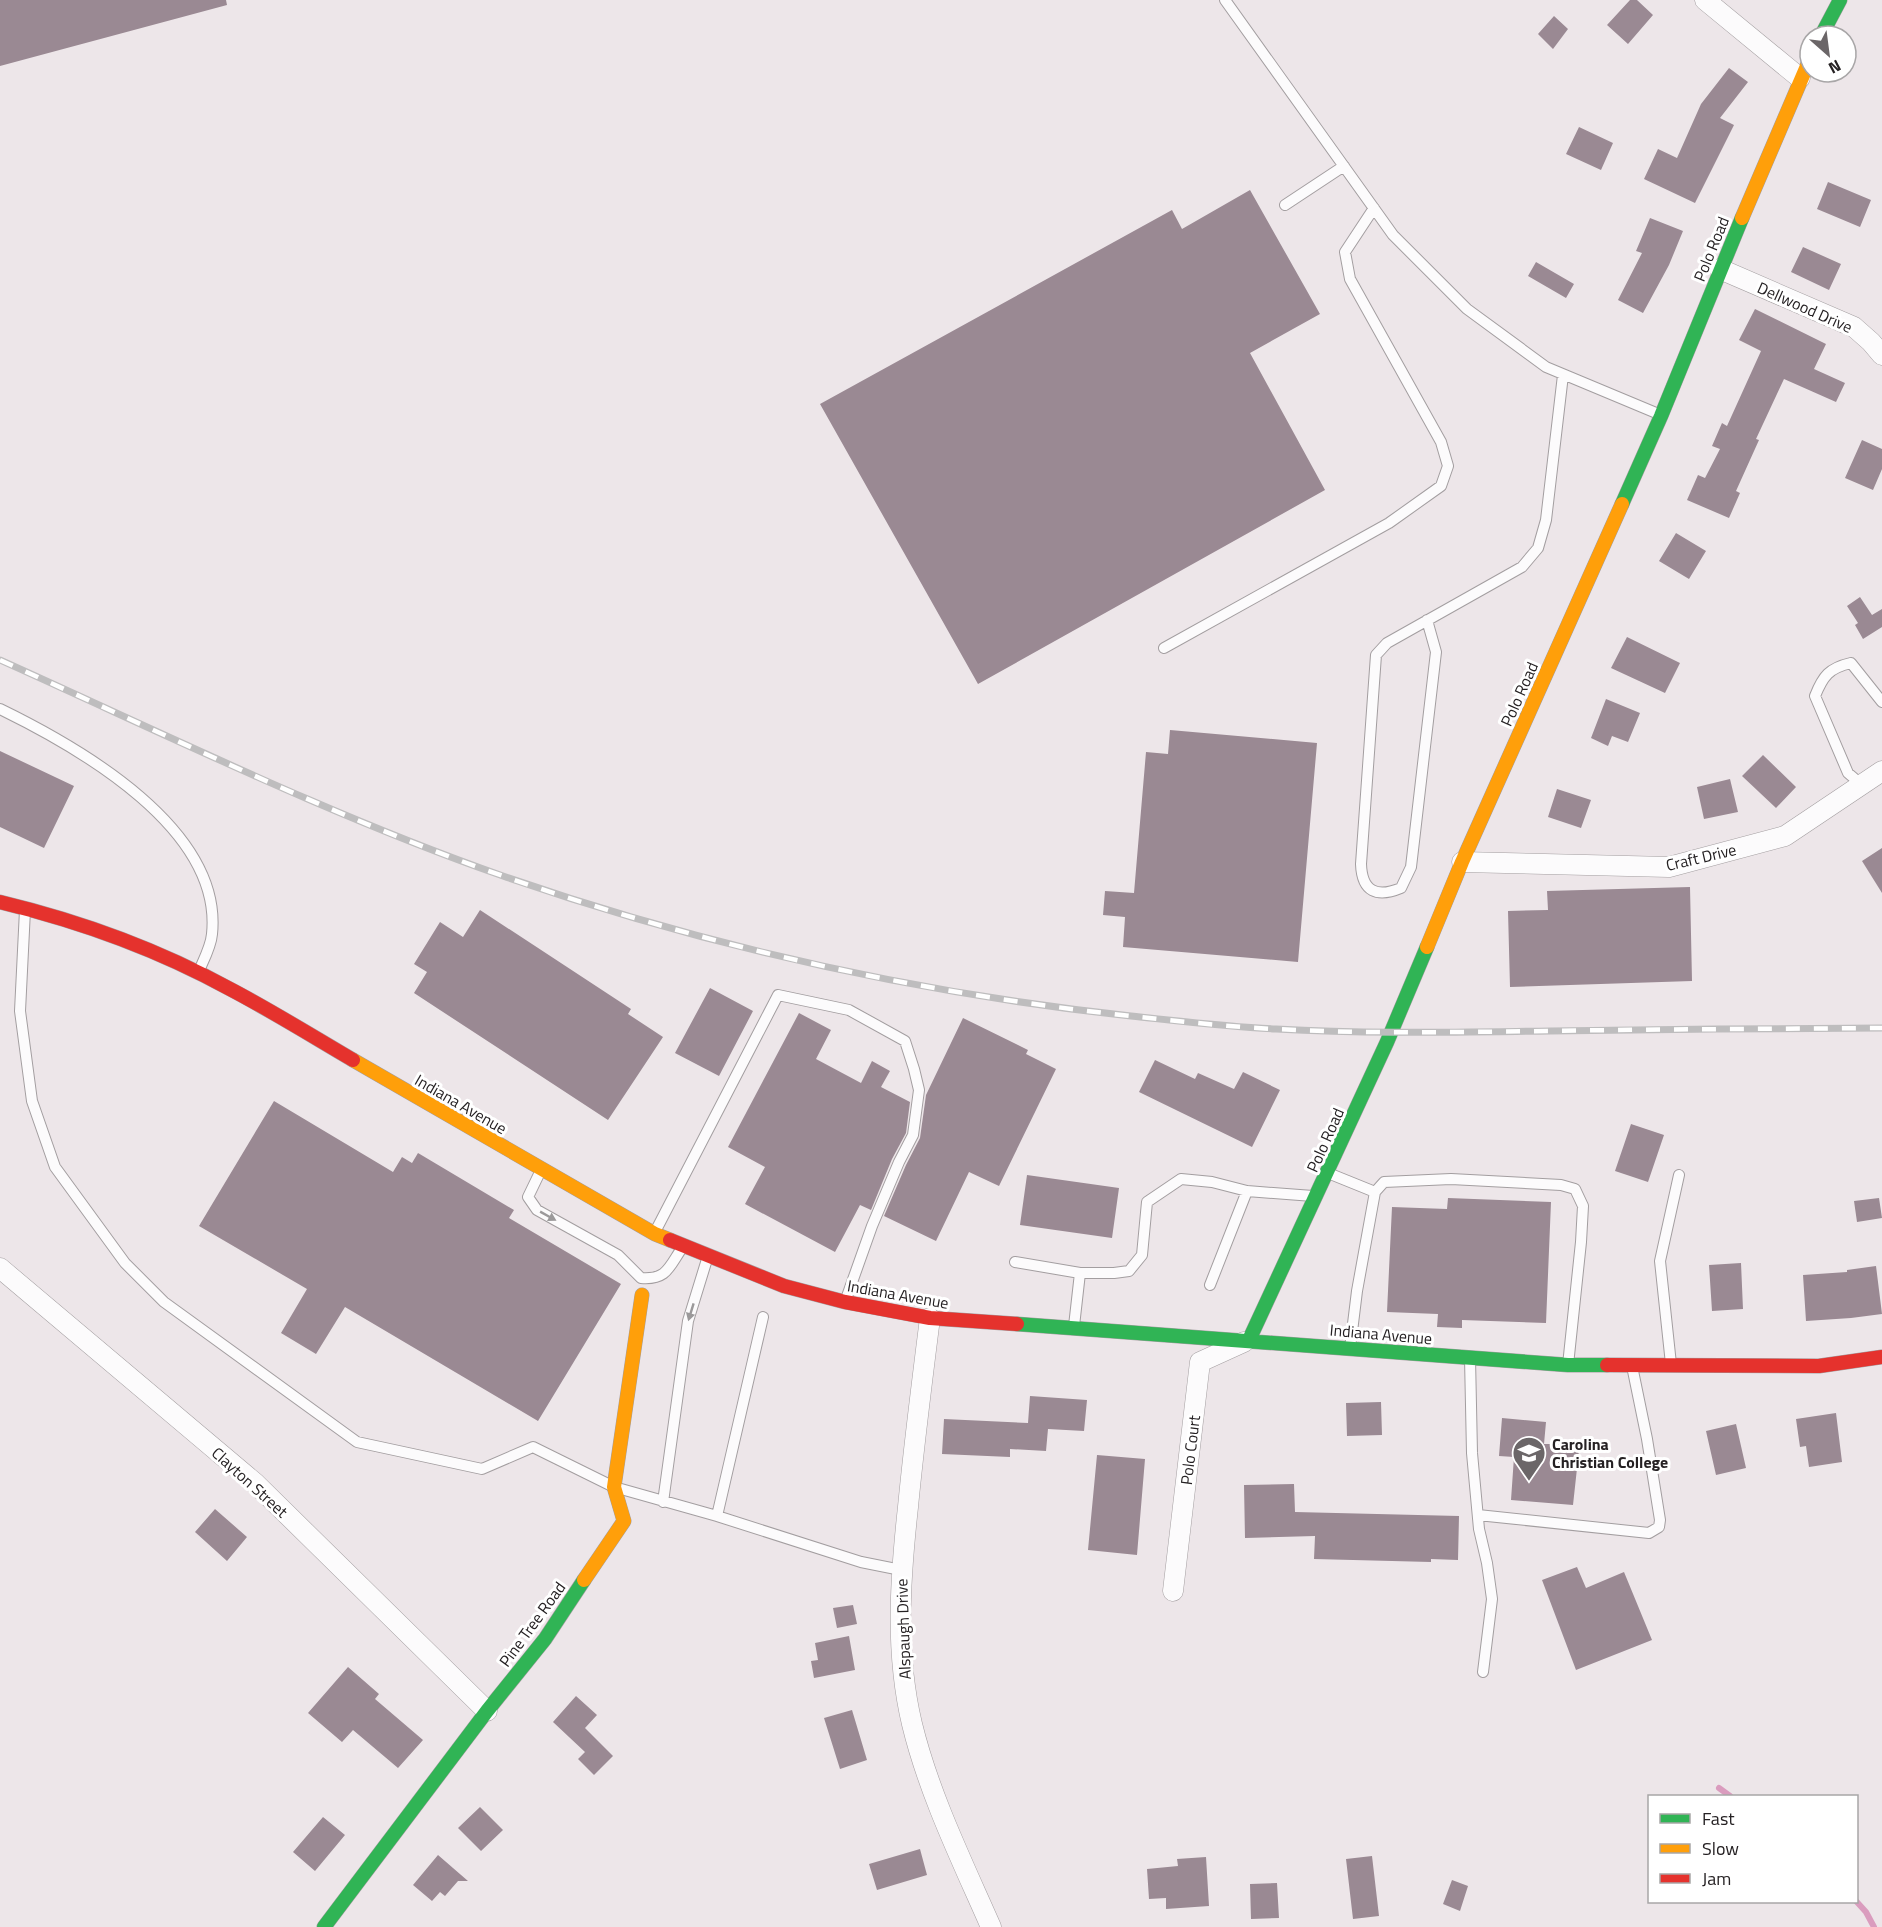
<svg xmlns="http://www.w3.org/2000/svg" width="1882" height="1927" viewBox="0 0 1882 1927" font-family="'Titillium Web',sans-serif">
	<rect width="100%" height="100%" fill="#ede6e9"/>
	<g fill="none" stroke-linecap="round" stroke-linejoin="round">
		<path stroke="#da9cbe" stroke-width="6" d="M1719,1788l11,8
			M1856,1901l10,11 8,15"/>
	</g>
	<path fill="#9a8993" d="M0,0h226l1,5 -227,61z
		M1630,0h7l16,15 -25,29 -21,-19z
		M1554,16l14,13 -15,20 -15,-15z
		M1729,68l19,14 -28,36 14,7 -39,78 -51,-24 14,-30 19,9 24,-54z
		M1579,127l34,16 -12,27 -35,-16z
		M1828,182l43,18 -11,27 -43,-18z
		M1250,190l70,124 -70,39 75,137 -347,194 -158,-280 352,-194 10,19z
		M1650,218l33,13 -14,34 -26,48 -25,-13 24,-47 -6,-2z
		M1803,247l38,17 -12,26 -38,-18z
		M1536,262l38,22 -8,14 -38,-22z
		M1755,309l71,35 -12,25 31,14 -9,19 -52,-23 -28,60 3,1 -23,51 4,2 -11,25 -42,-18 11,-25 7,3 15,-29 -8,-3 10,-23 5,3 34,-75 -22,-11z
		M1862,440l20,9v20l-9,21 -28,-12z
		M1676,533l30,18 -17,28 -30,-18z
		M1860,597l12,18 10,-6v18l-19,12 -8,-14 3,-2 -11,-17z
		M1627,637l53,26 -15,30 -54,-25z
		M1606,699l34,14 -12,29 -16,-6 -4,10 -17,-8z
		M1170,730l147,13 -19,219 -175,-15 2,-30 -22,-2 2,-24 29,2 12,-141 22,2z
		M0,751l74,35 -30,62 -44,-21z
		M1763,755l33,32 -20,21 -34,-32z
		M1730,779l8,33 -34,7 -7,-32z
		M1557,789l34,11 -10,28 -33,-11z
		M1882,848v45l-20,-32z
		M1690,887l2,94 -182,6 -2,-76 40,-1 -1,-19z
		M480,910l151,99 -3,5 35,23 -55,83 -194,-127 13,-21 -13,-8 26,-42 23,15z
		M710,988l43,23 -34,65 -44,-23z
		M799,1013l32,17 -15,29 45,24 11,-22 18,10 -9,16 29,15 -4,31 -14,26 -21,51 -11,-5 -25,47 -90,-48 20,-37 -37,-20z
		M963,1018l65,32 -2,4 30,15 -57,117 -30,-14 -33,69 -52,-25 22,-51 14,-27 6,-43z
		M1155,1060l40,19 3,-6 36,16 9,-17 37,18 -28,57 -113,-55z
		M274,1101l119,71 9,-15 10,6 6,-10 96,57 -5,8 112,66 -83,137 -193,-114 -29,47 -35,-21 26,-44 -108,-63z
		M1631,1124l33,11 -16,47 -33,-11z
		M1027,1175l92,13 -7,50 -92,-13z
		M1448,1198l103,4 -5,121 -84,-3v8l-25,-1 1,-13 -51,-2 5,-105 55,2z
		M1879,1198l3,20 -25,4 -3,-21z
		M1741,1263l2,46 -31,2 -3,-46z
		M1876,1266l6,48 -31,4 -45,3 -3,-46 44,-3v-2z
		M1030,1396l57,4 -3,31 -36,-2 -2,22 -36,-2v8l-68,-3 2,-35 84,4z
		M1381,1402l1,33 -35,1 -1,-33z
		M1836,1413l6,49 -33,5 -3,-21 -6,1 -4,-28z
		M1502,1418l44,4 -2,22h13l-1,4 23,2 -6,55 -62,-5 3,-43 -15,-1z
		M1736,1424l10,44 -30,7 -10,-44z
		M1097,1455l48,4 -8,96 -49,-5z
		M1294,1484l1,28 164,4 -1,44 -27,-1v3l-117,-3 1,-23 -70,2 -1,-53z
		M215,1509l32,28 -20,24 -32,-29z
		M1577,1567l9,21 38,-16 28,68 -76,30 -34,-90z
		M853,1605l4,19 -20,4 -4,-20z
		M849,1636l6,34 -41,8 -3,-17 7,-1 -3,-17z
		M348,1667l31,27 -4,5 48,41 -25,28 -45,-38 -11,12 -34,-29z
		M576,1696l21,19 -12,13 28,28 -19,19 -16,-16 7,-7 -32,-30z
		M852,1710l15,50 -27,9 -16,-51z
		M480,1807l23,23 -22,21 -23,-23z
		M323,1817l22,18 -30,36 -22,-19z
		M920,1849l7,26 -50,15 -8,-26z
		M438,1855l30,26h-10l-13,15 -5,-4 -8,9 -19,-16z
		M1372,1856l7,60 -26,3 -7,-60z
		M1206,1857l3,49 -43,3v-11l-17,1 -2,-30 31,-3 -1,-7z
		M1452,1880l16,6 -8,25 -17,-7z
		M1277,1883l2,35 -28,1 -1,-35z"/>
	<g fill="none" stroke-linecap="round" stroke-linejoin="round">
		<g stroke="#a39ea0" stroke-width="12">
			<path id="lane" d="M1225,0l168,235 74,74 79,58 115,48
				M1285,205l59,-39
				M1427,620l9,32 -25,215 -10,21c-24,10 -39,4 -40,-24l15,-209 11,-12 135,-76 16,-19 8,-28 17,-145
				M1164,648l225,-125 52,-37 7,-20 -7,-24 -91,-163 -5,-27 29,-44
				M0,709c80,39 223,120 212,225 -1,13 -9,27 -14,39
				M1862,785l-14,-12 -33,-77c8,-20 14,-28 36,-33l31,39
				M25,910l-5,101 12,90 23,66 70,96 39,39 193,140 125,27 51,-22 81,40 103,29 144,46 40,8
				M541,1170l-13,27 9,13 81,45 23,23c26,2 28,-11 41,-30
				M1328,1173l47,19
				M655,1232l123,-237 71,15 56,31 9,28 5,21 -6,45 -14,27 -27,64 -27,76
				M1015,1262l65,11
				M1210,1285l37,-94
				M1074,1326l6,-53h34l15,-2 13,-16 5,-53 34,-23 31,3 35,9 66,5
				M1350,1348l7,-57 18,-99 9,-10 67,-3 110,6 14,4 8,17 -2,36 -13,123
				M1470,1358l2,95 7,76 8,34 5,36 -9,73
				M1671,1364l-11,-103 19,-86
				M663,1502l25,-181 20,-65
				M1478,1515l171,18 10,-6 1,-7 -13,-81 -15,-73
				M717,1516l46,-199"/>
		</g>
		<g stroke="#a39ea0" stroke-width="21">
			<path id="street" d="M1705,0l95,78
				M1720,269l134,58 17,15 11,13
				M1462,862l207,5 116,-31 97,-65
				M0,1268l255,215 232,228
				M930,1318c-8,63 -16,126 -22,189 -8,73 -13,146 4,217 17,70 50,137 79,203
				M1173,1591l27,-229 44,-20"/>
		</g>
		<g stroke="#a39ea0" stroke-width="15">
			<path id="fast" d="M1821,36l19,-36
				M1622,504l39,-88 81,-198
				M1017,1324l551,41h39
				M1249,1340l138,-298 40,-95
				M324,1927l163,-216 58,-72 39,-59"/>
		</g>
		<g stroke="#a39ea0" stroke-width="15">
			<path id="slow" d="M1742,218l68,-159
				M1427,947l35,-85 160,-358
				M353,1060l302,174 15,6
				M584,1580l40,-59 -10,-34 28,-192"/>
		</g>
		<g stroke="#a39ea0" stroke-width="15">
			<path id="jam" d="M0,902c79,19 159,48 230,87 42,22 82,47 123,71
				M670,1240l114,46 61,16 85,16 87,6
				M1607,1365l212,1 63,-9"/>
		</g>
		<use href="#lane" stroke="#fcfbfc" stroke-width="10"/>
		<use href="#street" stroke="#fcfbfc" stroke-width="20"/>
		<use href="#fast" stroke="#30b455" stroke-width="14"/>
		<use href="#slow" stroke="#ff9f0a" stroke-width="14"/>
		<use href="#jam" stroke="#e5322d" stroke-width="14"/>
		<g stroke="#bebdbe" stroke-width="7">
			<path id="rail" d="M0,660c165,74 331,156 503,216 202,70 414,117 628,140 48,5 97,11 145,13 91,5 183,3 274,2 111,-2 221,-2 332,-3"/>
		</g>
		<use href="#rail" stroke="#fff" stroke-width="4.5" stroke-dasharray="14" stroke-linecap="butt"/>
	</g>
	<defs><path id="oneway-solid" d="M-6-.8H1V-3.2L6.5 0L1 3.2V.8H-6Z" transform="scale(1.5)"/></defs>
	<g fill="#9b999a">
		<use href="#oneway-solid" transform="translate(548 1216) rotate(29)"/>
		<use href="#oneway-solid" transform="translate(691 1312) rotate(107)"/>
	</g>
	<defs>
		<g id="university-pin" transform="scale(1.725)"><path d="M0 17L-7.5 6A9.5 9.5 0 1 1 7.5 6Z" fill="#6b6668" stroke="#fff"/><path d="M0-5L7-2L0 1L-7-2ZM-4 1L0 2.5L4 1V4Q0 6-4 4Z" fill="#fff"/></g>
	</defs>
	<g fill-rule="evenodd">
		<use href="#university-pin" x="1529" y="1453"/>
	</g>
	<g text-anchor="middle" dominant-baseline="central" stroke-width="6" stroke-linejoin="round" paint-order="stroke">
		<g font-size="16" fill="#252123" stroke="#fff">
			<text transform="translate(1711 249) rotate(-68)">Polo Road</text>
			<text transform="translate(1805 307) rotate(24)">Dellwood Drive</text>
			<text transform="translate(1519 694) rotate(-66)">Polo Road</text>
			<text transform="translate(1701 857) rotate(-13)">Craft Drive</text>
			<text transform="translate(461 1104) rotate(30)">Indiana Avenue</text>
			<text transform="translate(1325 1140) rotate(-66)">Polo Road</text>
			<text transform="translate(898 1294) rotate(10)">Indiana Avenue</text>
			<text transform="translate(1381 1334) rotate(5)">Indiana Avenue</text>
			<text transform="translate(1190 1450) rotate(-83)">Polo Court</text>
			<text transform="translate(250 1482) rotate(42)">Clayton Street</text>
			<text transform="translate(532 1624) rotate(-54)">Pine Tree Road</text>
			<text transform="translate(903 1629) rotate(-92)">Alspaugh Drive</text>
		</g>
		<g font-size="16" font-weight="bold" fill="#252123" stroke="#fff" text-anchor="start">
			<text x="1552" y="1444">Carolina<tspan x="1552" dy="18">Christian College</tspan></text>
		</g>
	</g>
	<rect x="1648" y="1795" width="210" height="108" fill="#ffffff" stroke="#a8a6a7" stroke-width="1.5"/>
	<rect x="1660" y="1814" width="30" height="9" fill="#30b455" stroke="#a8a6a7" stroke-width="1.5"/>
	<text x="1702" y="1825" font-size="18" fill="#252123">Fast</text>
	<rect x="1660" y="1844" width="30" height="9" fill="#ff9f0a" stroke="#a8a6a7" stroke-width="1.5"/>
	<text x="1702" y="1855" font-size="18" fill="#252123">Slow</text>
	<rect x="1660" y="1874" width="30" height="9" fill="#e5322d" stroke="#a8a6a7" stroke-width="1.5"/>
	<text x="1702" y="1885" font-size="18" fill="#252123">Jam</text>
	<g transform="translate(1828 54) rotate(152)"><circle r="28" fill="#ffffff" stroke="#a8a6a7" stroke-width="1.5"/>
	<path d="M0-4.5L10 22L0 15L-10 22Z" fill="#6b6668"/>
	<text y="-9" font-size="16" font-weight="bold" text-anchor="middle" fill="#252123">N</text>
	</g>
</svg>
